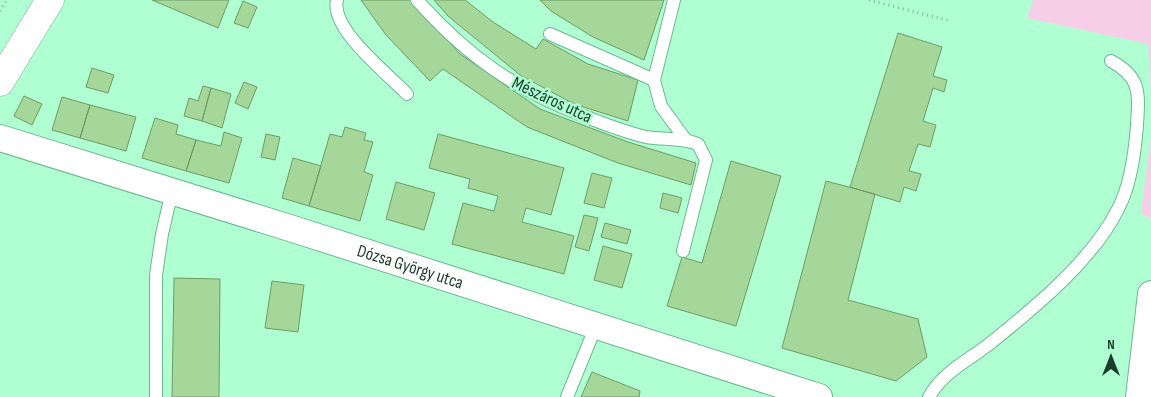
<svg xmlns="http://www.w3.org/2000/svg" width="1151" height="397" viewBox="0 0 1151 397" font-family="'Sofia Sans Condensed',sans-serif">
	<rect width="100%" height="100%" fill="#afffd3"/>
	<path fill="#f7cee8" d="M1033,0h118v92l-3,-48 -121,-26z
		M1151,136v83l-10,-6z"/>
	<path fill="#a5d79a" stroke="#6d9c62" d="M152,0h77l-11,28z
		M361,0h50l49,54 80,55 88,33 68,21 -5,22 -73,-22 -91,-36 -84,-58 -13,12 -44,-46z
		M434,0h31l28,22 43,27 7,-10 45,25 50,16 -10,41 -54,-17 -54,-29 -72,-59z
		M540,0h124l-20,60 -51,-23 -42,-26z
		M243,1l14,6 -9,21 -14,-5z
		M898,33l44,14 -9,29 14,4 -3,12 -11,-4 -10,33 13,4 -6,22 -12,-3 -9,27 12,3 -5,17 -12,-4 -4,15 -50,-15z
		M92,68l22,7 -6,18 -22,-6z
		M244,82l13,5 -9,22 -13,-6z
		M203,86l8,2 -9,33 -18,-5 5,-18 9,3z
		M211,88l20,6 -9,34 -20,-7z
		M24,96l18,8 -10,21 -18,-9z
		M62,97l28,8 -10,33 -28,-8z
		M90,105l46,12 -10,34 -46,-13z
		M155,118l23,7 -2,9 20,6 -10,31 -44,-13z
		M345,127l21,6 -2,7 9,2 -9,30 9,3 -13,46 -51,-15 21,-72 12,3z
		M224,132l18,6 -13,45 -43,-12 10,-31 25,6z
		M266,134l14,3 -5,23 -14,-3z
		M438,134l126,34 -13,47 -25,-7 -4,14 52,14 -10,38 -112,-30 11,-41 31,8 4,-15 -30,-8 2,-9 -41,-11z
		M293,158l28,8 -12,40 -27,-8z
		M731,161l50,15 -45,150 -69,-20 15,-49 20,6z
		M592,173l20,5 -8,30 -20,-5z
		M826,181l49,13 -27,106 70,19 9,38 -31,24 -114,-33z
		M396,182l39,11 -11,37 -38,-11z
		M663,193l19,5 -4,15 -18,-5z
		M584,215l14,3 -9,33 -14,-4z
		M605,223l26,7 -4,14 -26,-7z
		M603,246l29,8 -10,34 -28,-8z
		M174,278l46,1 -1,118h-47z
		M272,281l32,4 -6,47 -33,-4z
		M592,372l48,19 -1,6h-58z"/>
	<g fill="none" stroke-linecap="round" stroke-linejoin="round">
		<g stroke="#6ab890" stroke-width="14">
			<path id="lane" d="M337,0c-7,29 51,74 70,94
				M417,0c50,56 97,89 167,116 20,8 41,16 62,21 18,3 35,0 52,7l8,16 -23,91
				M674,0l-20,80 7,26 24,33
				M550,34l104,46
				M156,397v-122l6,-41 10,-43
				M567,397l29,-71
				M929,397c13,-24 38,-36 59,-52 44,-35 105,-85 130,-136 13,-24 17,-57 19,-84 2,-32 4,-48 -26,-64"/>
		</g>
		<g stroke="#6ab890" stroke-width="28">
			<g id="street">
				<path id="s1" d="M0,138l293,91 526,168"/>
				<path d="M1139,397l12,-103"/>
			</g>
		</g>
		<g stroke="#6ab890" stroke-width="29">
			<path id="secondary" d="M0,82l50,-82"/>
		</g>
		<path stroke="#7cbb99" stroke-width="3" stroke-dasharray="1 4" stroke-linecap="butt" d="M869,0l81,21
			M0,11l7,-11"/>
		<use href="#lane" stroke="#fff" stroke-width="12"/>
		<use href="#street" stroke="#fff" stroke-width="26"/>
		<use href="#secondary" stroke="#fff" stroke-width="28"/>
	</g>
	<g text-anchor="middle" dominant-baseline="central" stroke-width="5" stroke-linejoin="round" paint-order="stroke">
		<g font-size="18" fill="#1b3b2b" stroke="#afffd3">
			<text transform="translate(552 100) rotate(25)">Mészáros utca</text>
			<text stroke="none"><textPath href="#s1" startOffset="430">Dózsa György utca</textPath></text>
		</g>
	</g>
	<g transform="translate(1111 357)" stroke="#afffd3" stroke-width="4" paint-order="stroke">
	<path d="M0-4L9 19L0 12L-9 19Z" fill="#1b3b2b"/>
	<text y="-8" font-size="14" font-weight="bold" text-anchor="middle" fill="#1b3b2b">N</text>
	</g>
</svg>
